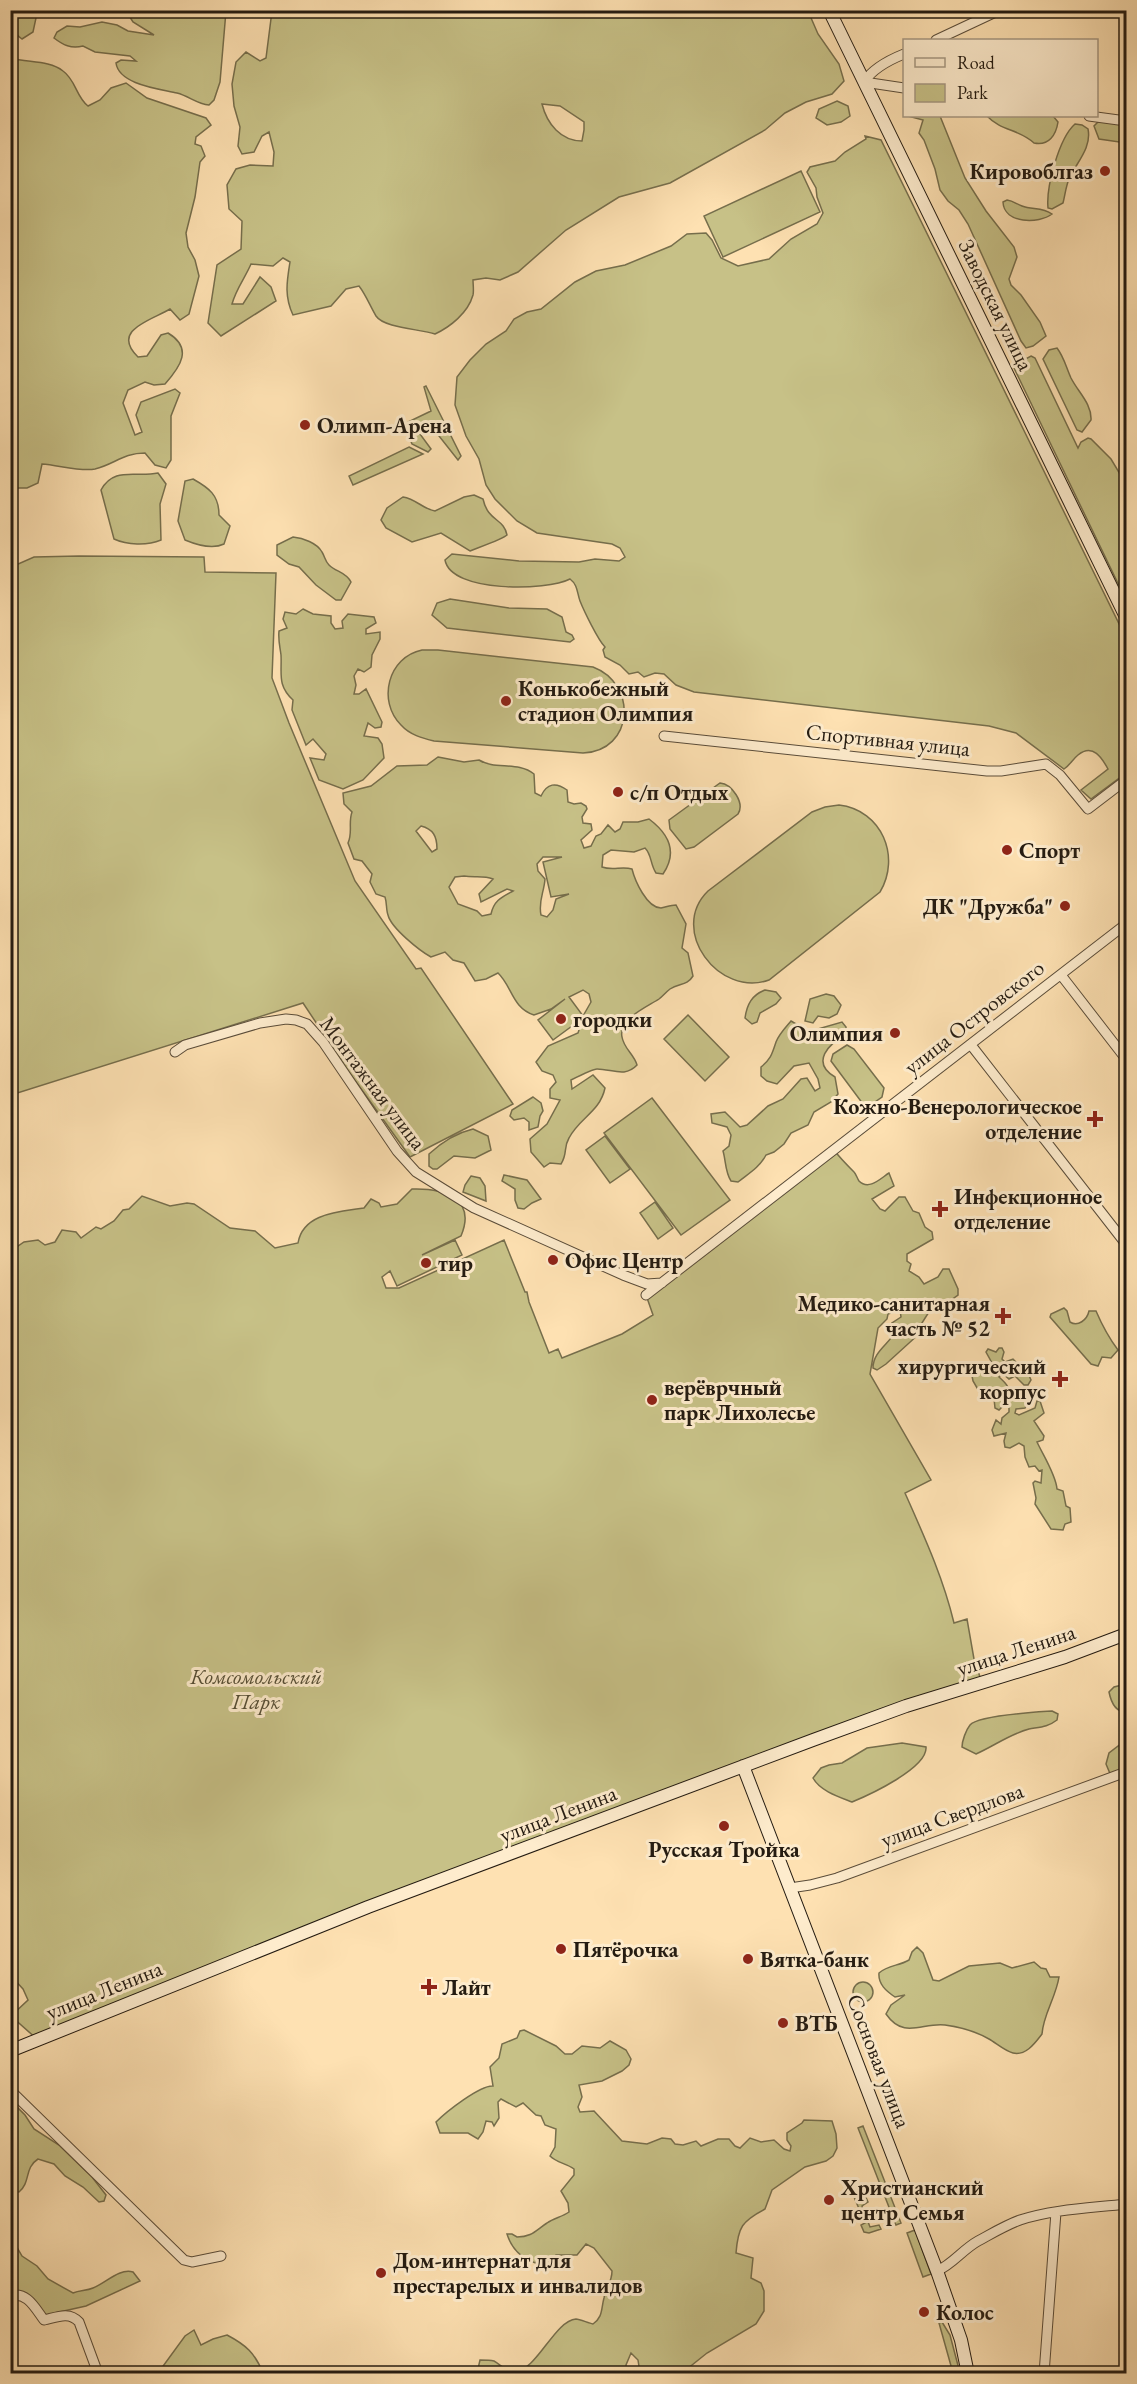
<svg xmlns="http://www.w3.org/2000/svg" width="1137" height="2384" viewBox="0 0 1137 2384" font-family="'EB Garamond',serif">
	<rect width="100%" height="100%" fill="#fee1b2"/>
	<filter id="stains"><feTurbulence type="fractalNoise" baseFrequency=".00333" numOctaves="4"/><feColorMatrix values="0 0 0 0 .2 0 0 0 0 .09 0 0 0 0 .02 0 0 0 .5 -.17"/></filter>
	<radialGradient id="worn" r=".72"><stop offset=".6" stop-color="#630" stop-opacity="0"/><stop offset="1" stop-color="#630" stop-opacity=".3"/></radialGradient>
	<path fill="#c7c187" stroke="#766e4c" stroke-width="1.5" fill-rule="evenodd" d="M15,11h15l6,7 -3,14 -11,7c-11,-8 -12,-13 -11,-26z
		M126,11h100l-6,71 -6,18 -5,5c-12,-1 -20,-9 -32,-12 -16,-4 -58,-8 -61,-30l5,-3 15,1 -6,-5 -35,-4 -12,-6c-12,3 -20,-1 -29,-8l3,-6 10,-6 13,1 22,-5 15,3 11,6 26,4 -21,-13z
		M272,11h536l10,23 21,30 5,17 -12,13 -26,8 -21,11 -20,17 -95,53 -51,14 -53,33 -48,42 -18,8 -14,-2 -13,2c0,4 1,11 0,15 -5,18 -23,32 -38,39 -15,-5 -51,-6 -59,-18 -6,-10 -10,-21 -17,-30l-13,3 -15,17 -38,9c-9,-19 -6,-34 -3,-53l-7,-4 -10,8 -22,-2c-6,14 -15,25 -19,40h11l17,-27 11,10 5,14 -55,35 -13,-13 9,-58 24,-16 1,-28 -13,-12 -2,-24 9,-16 14,-4 23,1 1,-14 -5,-20 -7,4 -8,16 -12,2 -4,-8 2,-19 -6,-21 -2,-22 4,-22 10,-10 14,9 6,-3zM542,104l18,2 24,16v8l-2,11c-21,0 -35,-17 -40,-37z
		M11,58c16,5 38,2 52,13 13,9 13,26 25,35l12,-6 11,-12 15,-5 21,15 59,20 5,7 -15,12 -1,7 6,2 4,10 -5,6 -5,35 -9,36 2,14 7,13 4,16 -10,38 -9,6 -10,-11c-18,11 -60,21 -32,48l9,-1 14,-21 7,-2c25,15 13,33 -3,51l-11,1 -9,-3 -17,8 -5,13 12,32 7,-3 -6,-17 5,-13 34,-13 5,4 -9,23v44l-5,8 -11,-3 -10,-12c-22,0 -30,11 -50,16 -14,3 -37,-4 -53,-5l-4,19 -11,5h-16z
		M837,101l11,5 2,10 -9,6 -14,3 -11,-7 3,-9z
		M908,116h32l25,62 21,33 28,36 3,10 -8,22 2,6 10,10 19,27 6,14 -13,10 -7,2 -5,-7 -53,-117 -9,-14 -11,-9 -8,-11 -5,-21 -11,-29 -5,-7 4,-13z
		M987,116h66l5,6c-2,13 -9,24 -24,21 -15,-14 -33,-12 -47,-27z
		M1112,121l14,4v18l-27,-4 -5,-13 4,-4z
		M1075,124l7,1 6,4c4,19 -12,34 -19,50 -3,7 -4,16 -6,24l-11,6 -4,-1c-2,-21 11,-70 27,-84z
		M865,136l16,4 245,498v135l-35,26 -10,-9 27,-21c-6,-11 -15,-26 -30,-14 -6,5 -8,10 -14,14l-48,-36 -27,-7 -295,-34 -18,-7 -12,-11 -9,-1 -11,4 -6,-5 -9,2 -9,-9 -15,-8 -2,-7 2,-3c-7,-7 -21,-36 -25,-46 -3,-8 -2,-16 -10,-22 -23,12 -119,14 -125,-19l7,-6 67,7 60,1 16,-3 24,2 6,-4 -5,-9 -8,-4 -75,-11 -20,-12 -22,-22 -9,-14 -7,-26 -13,-23 -11,-31 2,-28 13,-17 16,-16 20,-13 8,-12 13,-7 14,-3 34,-27 21,-11 29,-6 46,-19 16,-12 19,-1 6,7 9,18 17,8 31,-7 22,-20 26,-15 6,-11 -6,-16 -1,-9 -9,-16 3,-5 25,-6 10,-9 21,-13z
		M801,171l19,41 -97,45 -19,-41z
		M1007,200c7,1 9,4 15,6 10,4 20,1 30,8 -13,10 -48,10 -49,-12z
		M1057,348c7,9 9,19 14,30 7,14 21,26 20,42l-9,12 -5,-2 -34,-71 6,-9z
		M1031,356l4,2 43,90 3,-6 7,-4 3,1 20,20 15,25v116l-112,-232 2,-4z
		M426,386l35,70 -3,4 -30,-38 -11,8 14,19 -3,3 -16,-8 -6,-15 2,-7 23,-11 -7,-24z
		M409,447l14,7 -70,31 -4,-9z
		M158,473l8,11 -6,20 1,36c-14,6 -34,5 -47,-1l-13,-49c13,-24 34,-12 57,-17z
		M193,479c16,9 26,16 26,36l11,11 -6,18c-12,6 -27,1 -39,-4l-7,-19 7,-40z
		M474,495l9,4c5,23 21,19 24,36 -4,4 -30,13 -37,16l-29,-18 -29,9 -26,-14 -5,-8 6,-12 16,-11c13,2 20,12 32,14l29,-14z
		M293,537c10,1 24,6 29,15 3,5 3,9 7,13 7,7 17,7 22,17l-10,18h-5l-20,-15 -17,-18 -10,-3 -12,-9v-10z
		M79,556l125,1 1,15 71,1 -4,105 17,45 66,158 61,88 5,-1 92,136 -103,53 -61,-85 -46,-69 -292,92v-530h5l18,-8z
		M450,599l59,9 38,1 15,8 4,15 6,3 2,4 -4,3 -123,-14 -15,-13 5,-12z
		M303,609l10,5 18,2v7l4,6 8,-1 -1,-7 6,-7 26,3 2,6 -10,6v5l14,-2v7l-8,16 -1,12 -7,5 -6,-3 -4,7 2,9 -2,9h5l7,-5 16,33 -1,5 -6,1 -7,-5 -4,13 14,2 4,6 2,14 -21,22 -20,9 -24,-9 -9,-22 14,2 2,-6 -13,-15 -7,6 -14,-35 1,-10c-16,-15 -11,-26 -12,-45 -1,-8 -3,-15 -2,-24l8,-3 -4,-9 2,-7 11,2z
		M422,650h16l155,17c45,17 41,84 -10,86l-149,-12c-12,-3 -24,-6 -33,-16 -24,-24 -13,-68 21,-75z
		M438,757l26,5 15,-2c16,10 39,1 55,14l1,19 6,3c6,-13 15,-14 26,-6l1,12 6,2 7,-1 5,3 1,3 -5,8 1,6 8,1 1,6 -11,10 3,8 7,-2 5,-10 5,-2 7,-9 7,7 5,-3 3,-7h15l11,-3c20,15 29,33 14,55l-7,-1c-6,-9 -4,-18 -11,-25l-11,4 -23,-2 -8,5 -1,12c11,4 19,-1 30,2 3,12 15,39 29,39 5,-1 10,-3 15,-3l10,19 -4,24 6,5 5,23c-6,10 -14,7 -23,13 -4,3 -7,7 -11,10 -12,8 -41,20 -37,38 2,12 12,17 15,28 -12,13 -25,4 -40,4 -4,0 -22,9 -26,11l1,9 21,-14 12,13c-5,24 -26,30 -36,50 -6,10 -1,15 -8,26l-11,-1 -6,4 -13,-15 -1,-13 17,-15 13,-24 -10,-2v-9l6,-7 -3,-7 -11,-4 -6,-9 12,-16 30,-13 5,-15 -30,22 -15,-20 27,-21 -14,10 -17,6c-22,-7 -22,-29 -36,-42l-12,6 -11,2 -11,-18 -11,-3 -8,-8 -14,5c-11,-6 -40,-29 -43,-42 -2,-5 -1,-12 -3,-18l-9,-3 -6,-12 2,-8 -10,-13 -8,-2 -6,-16c5,-11 0,-20 4,-31l-8,-8 -1,-11 28,-7 26,-20 30,-1zM421,826c12,3 16,10 16,23l-5,3 -16,-21zM543,857h19l-19,5 8,35 18,-3 -13,5 -3,11 -6,7 -6,-2c-3,-14 3,-22 4,-36l-7,-8 -1,-7zM464,876c10,2 19,-1 29,3l-14,15 2,8 26,-13 6,2c-11,6 -19,9 -22,23l-9,2 -5,-5 -19,-7 -9,-17 6,-10zM583,990l6,4 2,8 -8,14 -14,-19z
		M720,783c12,1 25,20 18,31l-44,33 -8,2 -16,-20 -1,-9z
		M839,805c43,5 62,52 41,87l-111,88c-50,18 -101,-50 -61,-89l104,-79 13,-5z
		M765,990l11,2 5,6 -5,6 -16,9 -3,9 -5,2 -7,-6c2,-14 7,-23 20,-28z
		M826,994l8,2 7,9 -4,9 -8,4 -11,-2 -5,7 -8,-2 5,-22z
		M688,1015l41,42 -24,24 -41,-42z
		M791,1021l7,4 5,6h8l31,-9 4,5v7c-17,10 -36,28 -11,43l3,17 -7,8 -17,10 -6,13 -17,8 -7,11 -10,8 -8,3c-6,12 -18,19 -28,27l-7,-1c-6,-9 -5,-20 -8,-30l6,-5 2,-11 -4,-8 -15,-4 -1,-9 14,-2 15,15 7,-2 21,-19 15,-7 18,-20 6,-1 8,13 5,-3 -2,-9 -9,-16 -15,3 -17,18 -10,-3 -6,-5v-9c10,-8 11,-13 15,-25 3,-8 10,-15 15,-21z
		M847,1045l7,4 30,39 -2,9 -10,7h-9l-32,-43 2,-7z
		M533,1097l8,6 2,8 -3,5 -2,11 -9,3v-8l-5,-4 -10,2 -4,-4 2,-6z
		M652,1098l78,102 -49,35 -77,-102z
		M473,1129l15,7 3,14 -16,8 -21,-2 -17,13h-4l-4,-3v-12c13,-12 27,-21 44,-25z
		M605,1136l25,33 -20,14 -24,-33z
		M834,1150c6,8 13,15 20,22 2,2 3,6 5,9 10,10 22,-3 30,-8l5,13 -22,13 8,10 5,2 14,-14h6l8,14 6,2 6,14 7,5 1,7 -26,15v7l4,3 -2,7 10,6 5,7 14,-7 5,-8h6l9,20v6l-7,5 -17,4 -14,22 -1,8 -33,30 -9,6 -4,-2c0,-17 17,-24 24,-39l-5,-6 9,-6 -1,-7 -12,4 -1,5 -9,9 -8,46 61,106 -26,13c19,43 38,84 49,130l13,-4 7,40 8,24 -76,23 -868,334 -27,-24 17,-16 -5,-11 -12,-13v-725l13,-9 14,-2 7,5 10,-3 7,-12 14,2 5,6 15,-11 5,2 13,-8 9,-11 6,-1 13,-13 28,10 17,-3 7,1 36,24 25,3 20,17 23,-5c5,-30 41,-31 66,-35l7,-9 8,4 2,4 16,-3 15,-15c31,-1 65,9 49,47l-39,19 33,-15 7,15 -65,31 -7,-15 -8,6 4,11h13l105,-48 21,52h2l2,10 20,51 9,-4 4,9 60,-24 31,-19 -7,-20z
		M504,1175l23,5 14,19 -9,4 -8,6 -6,-1 -3,-8v-11l-13,-8z
		M471,1176l9,2 5,8 1,15 -23,-9 2,-7z
		M655,1202l18,26 -15,11 -18,-26z
		M1064,1308l3,3 3,11c8,5 17,-2 19,-11h7c6,14 13,27 22,39l-7,8 -9,-1 -4,9 -7,-2 -41,-47 1,-3z
		M999,1348h3l2,4 -2,7 3,3 8,-3 7,7 -3,3 2,4h9l3,7 -3,5h-4l-9,-9 -6,3 -7,-6 -3,4c10,9 9,9 11,21l18,-8 4,5 -7,13 -9,1 -1,4 4,2 16,-7 2,-7h3l4,12 -10,8 10,15 -1,4 -6,2c6,13 19,33 20,47l6,2 3,15 4,2 1,14 -6,2 -2,6 -12,-1 -16,-25 1,-6 -3,-15 2,-2 6,2 1,-13 -3,1 -4,-5 -6,1 -4,-10 -1,-11 -5,-3 -9,5 -5,-1 -1,-6 2,-8 -12,3 -2,-6 4,-10 5,4 1,-6 7,-6v-6l-5,-1 -5,5 -4,-2 -2,-19 -13,4 -7,-12 -2,-10h6l5,-6 8,1 2,-3 -6,-11 2,-3 8,3z
		M1126,1684v28c-10,0 -15,-10 -17,-20l5,-5z
		M1052,1711l6,3 -1,6c-9,7 -17,7 -28,9 -19,5 -35,17 -53,25l-14,-7c0,-6 4,-17 8,-22 8,-10 68,-13 82,-14z
		M1126,1740v35l-15,1 -5,-12 3,-11z
		M902,1743l24,4c2,21 -57,48 -74,55 -13,-5 -32,-11 -39,-24l8,-10 8,-3 13,-2 25,-15z
		M917,1947l6,6 10,27 6,1 30,-15 31,-3 12,5 22,-6 7,6 5,1 4,8h9c-3,20 -16,38 -17,57 -7,9 -16,22 -29,19 -8,-2 -17,-10 -24,-14 -14,-8 -29,-12 -44,-14 -22,-3 -41,15 -59,-11l5,-9 14,-10 -10,2c-9,-6 -17,-13 -16,-24 9,-8 20,-7 30,-13l3,-8z
		M853 1992a10 10 0 1 1 20 0a10 10 0 1 1-20 0Z
		M524,2030l32,16 9,8h7l10,-8 18,2 10,-7 16,9 5,9 -2,6 -7,6 -20,10 -23,4 3,12 -4,10 2,5 14,-1 28,30 25,3 15,-6 9,1 4,5 8,1 13,-4 5,5 17,-7h11l6,7 5,2 10,-10 11,4 13,-2 10,9 6,2 1,-5 -4,-6v-7l15,-10 2,-3 28,1 4,13 1,14 -4,8 -7,5 -21,6 -33,23 -7,19c-23,12 -27,18 -29,44l17,5 -2,20 10,5 3,8v20l-8,13 -49,29 -25,20h-24l-5,-4 -13,4 -2,-13 -7,-7 -5,12v8h-149l3,-13c4,0 10,0 14,1 6,3 12,11 20,11 23,-1 40,-51 62,-53 4,0 12,4 17,5 10,-7 8,-15 11,-26 2,-10 8,-16 8,-27l-18,-23 -8,-4 -9,11h-21l-11,10c-19,-3 -32,-12 -38,-31h5l5,3c15,0 19,-7 30,-14 7,-5 15,-6 22,-11l-1,-9 -7,-12 13,-16v-6c-8,-6 -17,-6 -24,-13l5,-9 1,-18 -11,-4 -4,-9 -5,-1 -13,-12 -7,4 -15,-8 -3,3 1,16 -5,8 -2,-4 -6,-1 -3,11 -5,7 -10,-6h-28l-4,-11c10,-10 44,-37 57,-36l-3,-19 9,-9 3,-14 15,-6 3,-7z
		M10,2100l15,15 9,14 25,16 33,32 14,18 -2,6 -5,1 -16,-15 -18,-11 -11,-12 -16,-5c-14,9 -7,23 -19,33l-8,-1v-12l4,-5 -4,-21z
		M863,2126l38,97 -5,2 -38,-97z
		M864,2193l4,9 -6,4 8,21 9,-2 2,4 -12,4 -5,-1 -3,-7 4,-2 -11,-26z
		M915,2230l16,44 -8,3 -16,-44z
		M10,2235l12,21 15,10 11,13 25,14c7,-3 13,-2 20,-5 13,-5 26,-20 40,-16l7,9 -54,25 -40,9 -35,-22z
		M942,2322l8,13 10,38h-7l-14,-50z
		M194,2330l7,15 12,-6 14,-4c19,10 28,18 36,38h-105l27,-37z"/>
	<g fill="none" stroke-linecap="round" stroke-linejoin="round">
		<g stroke="#5a4c39" stroke-width="11">
			<path id="street" d="M936,40l64,-30
				M904,54c-15,6 -31,14 -40,28l40,6
				M1089,116l37,5
				M664,736l323,35h14l45,-7 14,11 28,34 38,-29
				M1061,975l65,84
				M971,1045l155,199
				M175,1052l10,-7 75,-22 26,-4 10,1 11,4 16,18 74,109 19,21 58,36 149,67 24,9 15,-1
				M646,1295l480,-371
				M790,1888l20,-3 27,-7 289,-106
				M10,2090l174,170 8,2 29,-6
				M937,2271c16,-7 25,-21 41,-30 13,-7 28,-16 42,-21 34,-11 72,-12 106,-16
				M10,2296c17,-5 25,12 34,24 13,-3 25,-9 35,2l17,46
				M1044,2374l12,-162"/>
		</g>
		<g stroke="#241b11" stroke-width="14">
			<path id="secondary" d="M829,10l297,607
				M743,1766l194,505 24,69 7,34
				M10,2051l358,-144 445,-167 93,-34 159,-49 61,-23"/>
		</g>
		<use href="#street" stroke="#feeccd" stroke-width="9"/>
		<use href="#secondary" stroke="#feeccd" stroke-width="12"/>
	</g>
	<g fill="#8f2418" stroke="#feeccd" stroke-width="2">
		<circle cx="1105" cy="171" r="6"/>
		<circle cx="305" cy="425" r="6"/>
		<circle cx="506" cy="701" r="6"/>
		<circle cx="618" cy="792" r="6"/>
		<circle cx="1007" cy="850" r="6"/>
		<circle cx="1065" cy="906" r="6"/>
		<circle cx="561" cy="1019" r="6"/>
		<circle cx="895" cy="1033" r="6"/>
		<path d="M1092 1110h6v6h6v6h-6v6h-6v-6h-6v-6h6z"/>
		<path d="M937 1200h6v6h6v6h-6v6h-6v-6h-6v-6h6z"/>
		<circle cx="553" cy="1260" r="6"/>
		<circle cx="426" cy="1263" r="6"/>
		<path d="M1000 1307h6v6h6v6h-6v6h-6v-6h-6v-6h6z"/>
		<path d="M1057 1370h6v6h6v6h-6v6h-6v-6h-6v-6h6z"/>
		<circle cx="652" cy="1400" r="6"/>
		<circle cx="724" cy="1826" r="6"/>
		<circle cx="561" cy="1949" r="6"/>
		<circle cx="748" cy="1959" r="6"/>
		<path d="M426 1978h6v6h6v6h-6v6h-6v-6h-6v-6h6z"/>
		<circle cx="783" cy="2023" r="6"/>
		<circle cx="829" cy="2200" r="6"/>
		<circle cx="381" cy="2273" r="6"/>
		<circle cx="924" cy="2312" r="6"/>
	</g>
	<g text-anchor="middle" dominant-baseline="central" stroke-width="6" stroke-linejoin="round" paint-order="stroke">
		<g font-size="22" font-weight="bold" fill="#241b11" stroke="#feeccd" text-anchor="start">
			<text x="1093" y="171" text-anchor="end">Кировоблгаз</text>
			<text x="317" y="425">Олимп-Арена</text>
			<text x="518" y="688">Конькобежный<tspan x="518" dy="25">стадион Олимпия</tspan></text>
			<text x="630" y="792">с/п Отдых</text>
			<text x="1019" y="850">Спорт</text>
			<text x="1053" y="906" text-anchor="end">ДК "Дружба"</text>
			<text x="573" y="1019">городки</text>
			<text x="883" y="1033" text-anchor="end">Олимпия</text>
			<text x="1082" y="1106" text-anchor="end">Кожно-Венерологическое<tspan x="1082" dy="25">отделение</tspan></text>
			<text x="954" y="1196">Инфекционное<tspan x="954" dy="25">отделение</tspan></text>
			<text x="565" y="1260">Офис Центр</text>
			<text x="438" y="1263">тир</text>
			<text x="990" y="1303" text-anchor="end">Медико-санитарная<tspan x="990" dy="25">часть № 52</tspan></text>
			<text x="1046" y="1366" text-anchor="end">хирургический<tspan x="1046" dy="25">корпус</tspan></text>
			<text x="664" y="1387">верёврчный<tspan x="664" dy="25">парк Лихолесье</tspan></text>
			<text x="724" y="1849" text-anchor="middle">Русская Тройка</text>
			<text x="573" y="1949">Пятёрочка</text>
			<text x="760" y="1959">Вятка-банк</text>
			<text x="442" y="1987">Лайт</text>
			<text x="795" y="2023">ВТБ</text>
			<text x="841" y="2187">Христианский<tspan x="841" dy="25">центр Семья</tspan></text>
			<text x="393" y="2260">Дом-интернат для<tspan x="393" dy="25">престарелых и инвалидов</tspan></text>
			<text x="936" y="2312">Колос</text>
		</g>
		<g font-size="22" fill="#241b11" stroke="#feeccd">
			<text transform="translate(996 305) rotate(64)">Заводская улица</text>
			<text transform="translate(888 740) rotate(6)">Спортивная улица</text>
			<text transform="translate(974 1017) rotate(-38)">улица Островского</text>
			<text transform="translate(373 1083) rotate(53)">Монтажная улица</text>
			<text transform="translate(1016 1650) rotate(-18)">улица Ленина</text>
			<text transform="translate(558 1814) rotate(-21)">улица Ленина</text>
			<text transform="translate(952 1815) rotate(-20)">улица Свердлова</text>
			<text transform="translate(104 1990) rotate(-22)">улица Ленина</text>
			<text transform="translate(879 2061) rotate(69)">Сосновая улица</text>
		</g>
		<g font-size="22" font-style="italic" fill="#554d34" stroke="#feeccd">
			<text x="256" y="1676">Комсомольский<tspan x="256" dy="25">Парк</tspan></text>
		</g>
	</g>
	<rect width="1137" height="2384" fill="none" stroke="#fee1b2" stroke-width="36"/>
	<rect x="12" y="12" width="1113" height="2360" fill="none" stroke="#241b11" stroke-width="3"/>
	<rect x="18" y="18" width="1101" height="2348" fill="none" stroke="#241b11" stroke-width="1.5"/>
	<rect x="903" y="39" width="195" height="78" fill="#feeccd" stroke="#a79882" stroke-width="1.5"/>
	<rect x="915" y="58" width="30" height="9" fill="#feeccd" stroke="#a79882" stroke-width="1.5"/>
	<text x="957" y="69" font-size="18" fill="#241b11">Road</text>
	<rect x="915" y="84" width="30" height="18" fill="#c7c187" stroke="#a79882" stroke-width="1.5"/>
	<text x="957" y="99" font-size="18" fill="#241b11">Park</text>
	<rect width="100%" height="100%" filter="url(#stains)"/>
	<rect width="100%" height="100%" fill="url(#worn)"/>
</svg>
